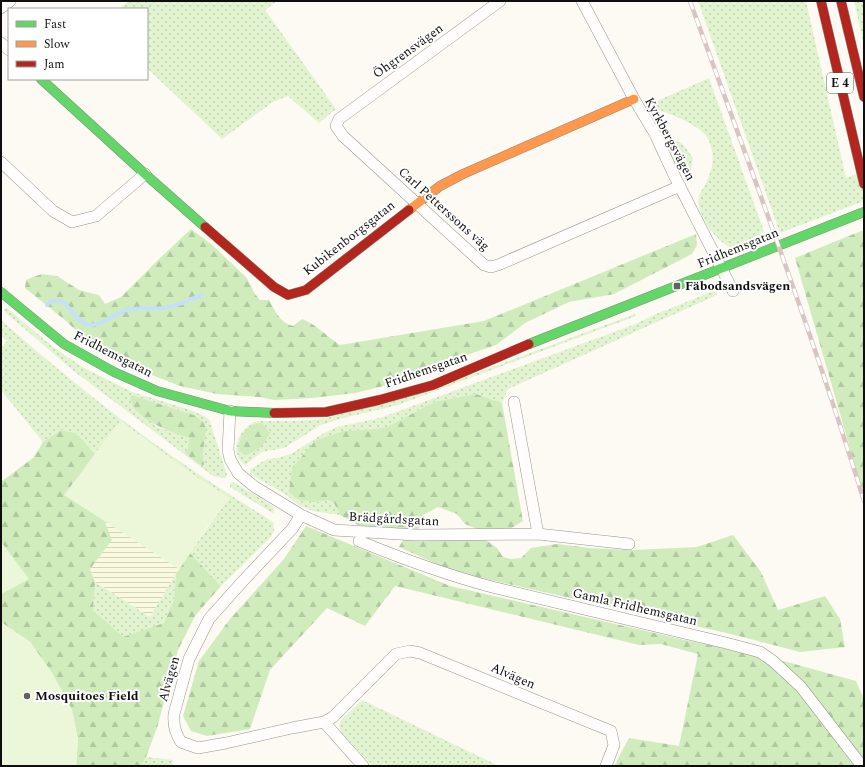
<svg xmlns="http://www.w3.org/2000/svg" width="865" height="767" viewBox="0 0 865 767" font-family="Spectral,serif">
	<defs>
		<pattern id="farmland-rules" width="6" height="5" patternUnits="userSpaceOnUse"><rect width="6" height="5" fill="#f9f9dd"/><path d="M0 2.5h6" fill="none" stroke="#d4d4bc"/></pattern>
		<pattern id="grass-dots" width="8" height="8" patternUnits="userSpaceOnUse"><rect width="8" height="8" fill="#e2f3d0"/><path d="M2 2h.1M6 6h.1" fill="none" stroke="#c1cfb1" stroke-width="1.8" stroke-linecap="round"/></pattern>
		<pattern id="forest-firs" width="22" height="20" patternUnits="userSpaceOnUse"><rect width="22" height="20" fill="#d0ecbd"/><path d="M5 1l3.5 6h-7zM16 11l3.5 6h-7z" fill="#b1c9a1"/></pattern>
	</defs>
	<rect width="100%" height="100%" fill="#fcfaf2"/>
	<path fill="url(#farmland-rules)" d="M120,421l86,108 -30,45 -26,43 -55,-35 -31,-87z"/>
	<path fill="url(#grass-dots)" fill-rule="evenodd" d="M129,1h148l-12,9 71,99 -17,14 -31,-27 -15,6 -51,37 -75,-71v-59h-28z
		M698,1h108l40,177 18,-7v30l-84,32z
		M854,1h10v46l-9,-43z
		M709,78l58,162c-9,3 -22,11 -32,9 -17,-4 -40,-35 -36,-52 1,-5 5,-10 7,-14 7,-14 10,-29 2,-44 -8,-16 -43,-26 -60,-34z
		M672,141c11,-1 15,9 21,17l-2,13 -3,4 -6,-1 -15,-23 1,-5z
		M714,291l3,1v3l-209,94 -6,14 -26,-9 -42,8 -47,25 -22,3 -49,72 12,-2 6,3 6,12 -27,-4 -14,-6 -14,-11 -35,-20v-4l10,-7 8,-4 9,-1 14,-4 33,-21 13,-6 43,-9 253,-93 23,-11z
		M7,308l46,39 31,21 48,24 59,18 15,7 4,4 2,7 15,47v1l-2,2 -12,-2 -138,-104 -70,-60 -1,-3zM132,395l62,20 10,27 -1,12v10l-18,-11 3,-5 1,-10 -34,-12z
		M635,314l1,2 -8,3 -230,86 -59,14 -18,6 -37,23 -22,4 -17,13c-18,-14 -5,-39 13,-44h40l23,-2 104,-27z
		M1,320c62,55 127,107 196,153 25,17 51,33 76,49l1,8 -3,7 -50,49 -31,-33 39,-55 -37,-24 -72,-53 -25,33 -13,-15 -7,-6 -13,-3 -19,12 -42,-52v-42l6,-7 -6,-5z
		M233,482l40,24 1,8 -44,-27v-3z
		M176,574l-2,26 -10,23 -41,15 -30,-28 2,-28 55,35z
		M362,700l137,66h-112l-3,-3 -3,3h-8l-32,-34 -2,-6 2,-6z
		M146,757l27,3 -1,6h-31z"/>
	<path fill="url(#forest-firs)" d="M191,229l20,15 36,34 8,16 5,6h9c6,11 11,23 24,26l9,-7c14,5 25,18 38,26l144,-24 212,-87 1,11 -5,9 -78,40 -45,8 -44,21 -29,22 -35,12 -48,20 -17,4 -16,6 -25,6 -43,5 -38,2 -15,-3 -42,-3 -37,-8 -61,-24 -29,-18 -24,-23 -41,-33 1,-8 15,-6 16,2 22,14 20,5 6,9 16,-7 37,-37z
		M864,230v267l-69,-239 51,-21z
		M476,394l26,9 21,118 -13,8h-33l-12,-5 -8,-10 -19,-7 -15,8 -5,16 -52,-2 -26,-14 -6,-12 -6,-3 -12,2 -17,-2 -10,-8 3,-24 23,-27 28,-10 22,-1 22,-3 47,-25z
		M132,395l62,20 9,7 3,6 -3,26 1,11 -5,-1 -14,-11 3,-5 1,-10c-19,-7 -54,-17 -59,-40z
		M259,423l4,1 7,9c-7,13 -11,18 -25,22l-6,-4c-1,-13 6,-25 20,-28z
		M61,430l14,3 7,6 13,15 -30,41 39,25 8,20 -22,29 5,13 -2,28 30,27 41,-14 10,-23 2,-26 14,-21 31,33 -26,30 -17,34 -21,78 -11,29 -5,9h-65l2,-26 -6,-30 -20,-37 -22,-31 -29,-20v-28l27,-15 -27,-37v-60l33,-25 9,-15z
		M306,526l144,60 235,54 91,19 80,22 8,18v67h-250l15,-28 50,8 19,-92 -37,-10 -22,1 -244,-59 -30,40 -38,-18 -57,62 -20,59 -43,7 -16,-5 -8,-15 16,-55 31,-42 54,-60z
		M733,535l28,37 17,38 47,-14 15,23 5,28 -45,5 -69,-18 -277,-62 -55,-25 4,-7h83l11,8 6,9 8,2 10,-1 10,-10 26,-4 33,4 43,2 64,-3z"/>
	<path fill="#ecf7da" d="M120,421l72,53 38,24 -22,28 -29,43 -115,-74z
		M1,542l28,37 -28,15z
		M1,622l29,20 22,31 20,37 6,30 -2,26h-75z"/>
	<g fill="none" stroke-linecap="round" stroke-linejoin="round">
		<path stroke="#c5e1f9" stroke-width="4" d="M47,305l4,-4h11c7,6 19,24 27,24 14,1 25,-11 37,-15 14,-4 30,1 44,-3 11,-3 21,-8 32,-12"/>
		<g stroke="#959491" stroke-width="12">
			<path id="street" d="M500,1l-161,118 -3,7 7,10 141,129 7,2 7,-2 182,-79
				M582,1l52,98 21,35 18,39 60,118
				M1,8l9,-7
				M1,43l8,7
				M1,162l52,49 19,11 24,-6 49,-42
				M514,402l24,132
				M230,411l-2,39 2,9 8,14 17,14 46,28 33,15 82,5 122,-1 91,10
				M301,515l-9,14 -50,53 -33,37 -20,40 -15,55c-1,10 1,19 7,28l17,6 28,-5 66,-15 32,-6 39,44
				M359,541c44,18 88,34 133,46l234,56 34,9 13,9 28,26 61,79
				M324,722l9,-5 63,-63 14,-3 10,2 191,78 3,14 -8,21"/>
		</g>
		<g stroke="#8c8b87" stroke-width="10">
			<path id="fast" d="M41,79l104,95 60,53
				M1,292l63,52 50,28 43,19 73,20 44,2
				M529,344l335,-132"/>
		</g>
		<g stroke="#8c8b87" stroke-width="10">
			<path id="slow" d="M409,210l31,-24 23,-12 171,-75"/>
		</g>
		<g stroke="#8c8b87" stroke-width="10">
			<path id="jam" d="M821,1l43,183
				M841,1l23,96
				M205,227l69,60 14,8 18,-5 103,-80
				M274,413l52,-1 53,-12 54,-15 96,-41"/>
		</g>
		<use href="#street" stroke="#fffefd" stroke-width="11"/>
		<use href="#fast" stroke="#63d668" stroke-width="9"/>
		<use href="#slow" stroke="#ff974d" stroke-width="9"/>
		<use href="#jam" stroke="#b3261e" stroke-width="9"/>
		<g stroke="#d9c4c2" stroke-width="4.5">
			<path id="rail" d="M690,1c60,166 122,331 174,500"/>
		</g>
		<use href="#rail" stroke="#fff" stroke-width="3" stroke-dasharray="9" stroke-linecap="butt"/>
	</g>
	<g fill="#61615e" stroke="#fff" stroke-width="1.5">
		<rect x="673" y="282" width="8" height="8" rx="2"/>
		<circle cx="27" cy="696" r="4"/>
	</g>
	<g text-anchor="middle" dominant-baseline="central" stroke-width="4" stroke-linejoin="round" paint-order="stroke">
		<rect fill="#fff" stroke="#565656" stroke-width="1" x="827" y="73" width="26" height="20" rx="3"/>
		<g font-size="12" font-weight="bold" fill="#0e0e0e">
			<text x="840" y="83">E 4</text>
		</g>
		<g font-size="13" fill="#0e0e0e" stroke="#fff">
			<text transform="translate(408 51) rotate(-36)">Öhgrensvägen</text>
			<text transform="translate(670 139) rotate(62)">Kyrkbergsvägen</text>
			<text transform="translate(444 209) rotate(42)">Carl Petterssons väg</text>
			<text transform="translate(349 238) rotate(-38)">Kubikenborgsgatan</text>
			<text transform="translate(738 248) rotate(-22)">Fridhemsgatan</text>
			<text transform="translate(113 354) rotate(27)">Fridhemsgatan</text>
			<text transform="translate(426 370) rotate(-19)">Fridhemsgatan</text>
			<text transform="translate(394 519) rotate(3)">Brädgårdsgatan</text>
			<text transform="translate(635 607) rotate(13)">Gamla Fridhemsgatan</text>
			<text transform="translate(513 676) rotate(23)">Alvägen</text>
			<text transform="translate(169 679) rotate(-74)">Alvägen</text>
		</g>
		<g font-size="13" font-weight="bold" fill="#0e0e0e" stroke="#fff" text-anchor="start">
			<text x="685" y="286">Fäbodsandsvägen</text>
			<text x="35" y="696">Mosquitoes Field</text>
		</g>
	</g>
	<rect width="865" height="767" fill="none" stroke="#0e0e0e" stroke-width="4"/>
	<rect x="8" y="8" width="140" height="72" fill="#ffffff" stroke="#9f9f9f"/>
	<rect x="16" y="21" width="20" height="6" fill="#63d668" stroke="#9f9f9f"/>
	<text x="44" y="28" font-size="12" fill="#0e0e0e">Fast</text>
	<rect x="16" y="41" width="20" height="6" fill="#ff974d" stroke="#9f9f9f"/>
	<text x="44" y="48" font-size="12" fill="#0e0e0e">Slow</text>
	<rect x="16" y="61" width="20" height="6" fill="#b3261e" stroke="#9f9f9f"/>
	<text x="44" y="68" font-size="12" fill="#0e0e0e">Jam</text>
</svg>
